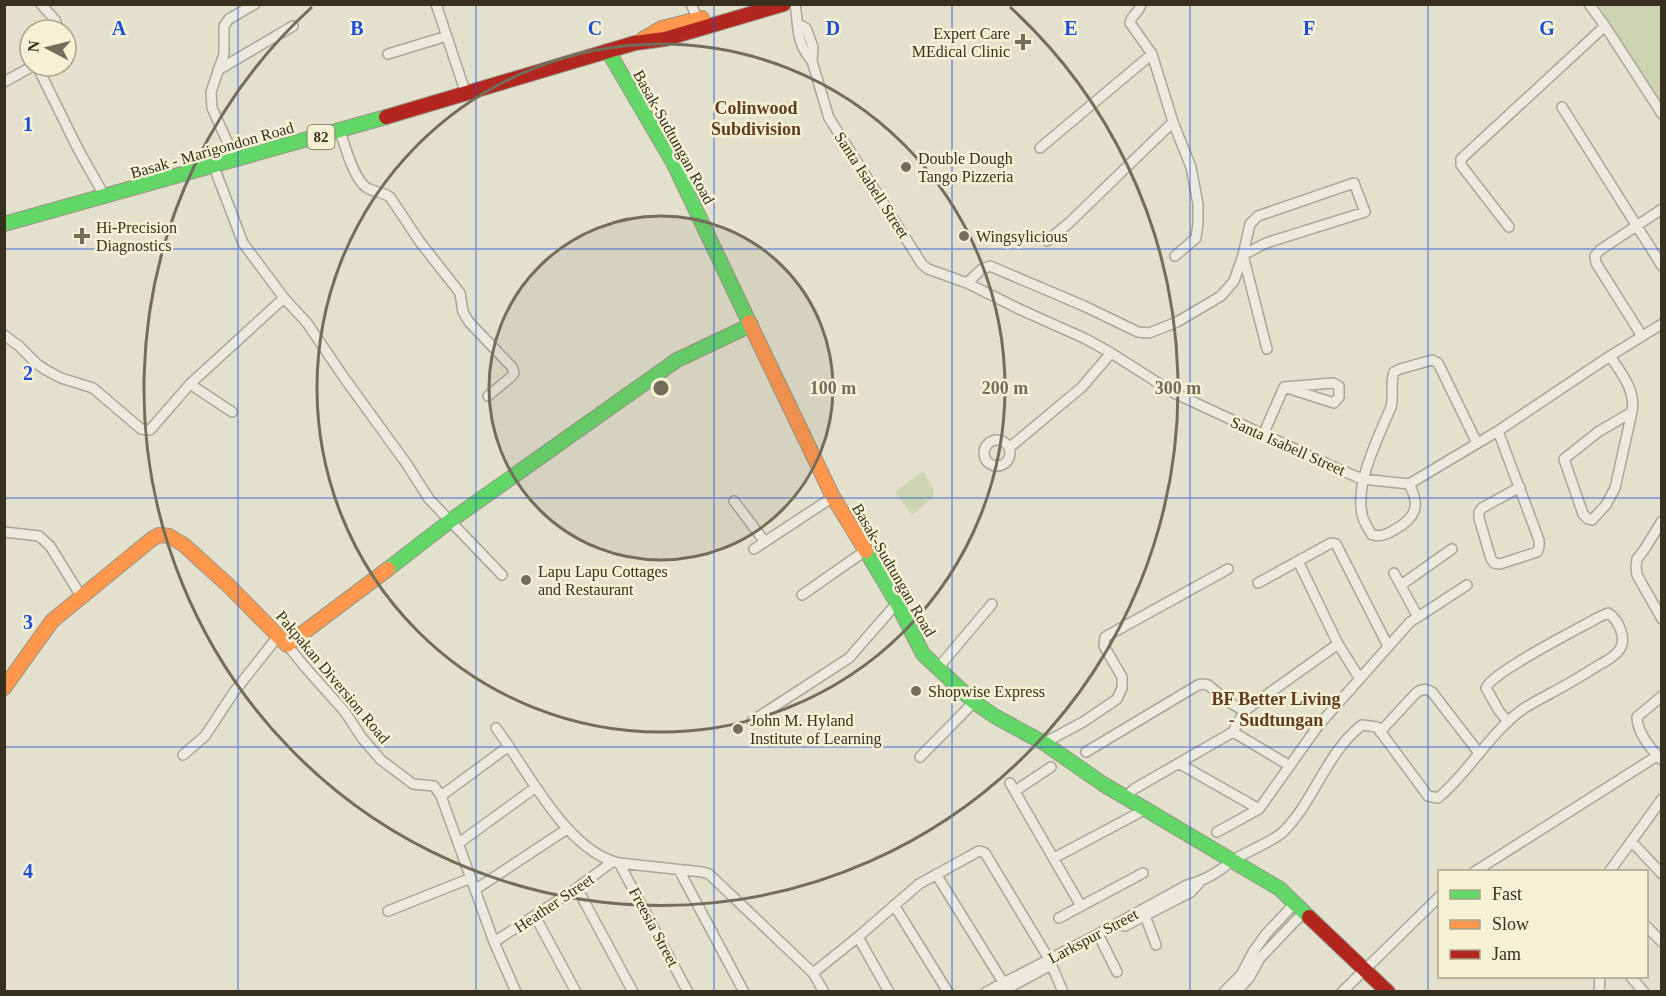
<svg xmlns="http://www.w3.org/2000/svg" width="1666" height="996" viewBox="0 0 1666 996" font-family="'Times New Roman',serif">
	<rect width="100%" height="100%" fill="#e3e1ce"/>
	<path fill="#cdd4b1" d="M1598,5h63v102z
		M923,471l11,19 -1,7 -21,18 -17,-23z"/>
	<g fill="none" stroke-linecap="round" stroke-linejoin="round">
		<g stroke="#a9a697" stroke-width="12">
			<path id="street" d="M41,4l14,16 4,10
				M436,4l30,90
				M691,4l7,16
				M795,4c4,24 0,37 17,57
				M1141,4c-1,8 -10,11 -11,19l22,31 21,68 18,45 7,37v19l-2,15 -21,18
				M1589,4l16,22 57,88
				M798,24l8,4 7,19 -1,14 17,57 93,146 6,5 39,14 50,25 69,31 25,14 63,40 164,76 24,10 47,5 89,-53 112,-75 52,-32
				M388,54l59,-18
				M37,66l41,83 27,48
				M218,70l75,-44
				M4,82l29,-16
				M1562,107l100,159
				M340,131c5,15 14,49 27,57 7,4 16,4 23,9l30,45 40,51 3,19 6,10 43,45 2,6 -2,3 -24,20
				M1040,148l112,-94
				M236,161l-24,-53 -1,-16 13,-38v-28l5,-7 26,-15
				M214,167l29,76 41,55 23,25 38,56 61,84 23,36 73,76
				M1509,227l-48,-62v-6l144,-133
				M1047,241l22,-18 104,-101
				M967,283l15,-14 8,-3 94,40 54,26 11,1 28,-11 44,-26 13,-15 9,-26 23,-12 99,-31 -11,-29 -96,33 -8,8 -7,31 24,94
				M4,335l15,11 18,18 9,6 15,8 32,10 48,41 9,1 40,-46 94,-86
				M1642,336l-46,-73 -1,-7 5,-6 62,-41
				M1610,356c11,17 26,34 22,56
				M1333,383l6,3v11l-5,6 -50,-16z
				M190,384l42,28
				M1632,412l-17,76 -9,17 -14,15 -4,-1 -5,-5 -19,-55 34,-27z
				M1498,431l41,109v7l-2,5 -37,12 -6,-1 -3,-4 -12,-41v-6l3,-4 38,-21
				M1263,435l21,-48
				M984 453a13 13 0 1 1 26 0a13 13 0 1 1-26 0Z
				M1009,448l73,-61 29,-34
				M1409,484c12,22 7,34 -15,46 -8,5 -14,7 -22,5 -4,-7 -9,-14 -10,-21 -7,-32 17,-78 29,-107 3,-13 -1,-23 3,-35l6,-3 32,-9 6,3 39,80
				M734,501l31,41
				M1662,521l-18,29 -7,9 -1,7 1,9 25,44
				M4,532l35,4 11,10 31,50
				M754,549l79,-52
				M1298,561l40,83 22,35
				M1258,583l73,-40 5,1 52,102
				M1401,585l51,-36
				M802,595l63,-44
				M1418,617l49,-32
				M287,645l18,22 40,45 17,26 19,22 32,24 21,2 7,10 53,146 22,50
				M938,668l54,-64
				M1662,696l-25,21c0,15 14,33 25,43
				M752,721l97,-63 48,-55
				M496,728c31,41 70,123 123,135l83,9 7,2 104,99 11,19
				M1233,732l57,34
				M1380,732l36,-39c6,-4 10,-5 16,-1l47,61
				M1044,743l39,-21 34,-23 5,-11v-11l-18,-31 1,-9 123,-68
				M1086,752l112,-67 5,-1 5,1 21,17 15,9
				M183,755l22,-19 29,-44 45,-57
				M920,757l54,-55
				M1180,764l79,45
				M1010,783l71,123
				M1015,791l36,-24
				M441,796l68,-50
				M1125,797l9,-8 99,-57 11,-21 94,-67
				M1217,832l42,-23 59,-83 92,-104 8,-5 -24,-44
				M1631,841l31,33
				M459,843l77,-56
				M1054,858l92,-49
				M619,863l69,129
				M679,870l65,122
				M1474,872l183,-116
				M1609,872l53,-73
				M936,874l70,113
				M577,888l56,104
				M476,889l91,-60
				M894,905l54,87
				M1143,910l13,35
				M388,911l83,-33
				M535,916l41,76
				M1059,918l84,-45
				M1125,926l66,-34 9,-10
				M1646,926l16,16
				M1098,934l19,38
				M858,937l31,55
				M494,942l83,-54 35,-26
				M813,973l45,-36 61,-53 60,-33 6,2 64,106 14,33
				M1630,976l14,16
				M986,992l112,-58 89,-49c12,-3 23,-8 33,-15 5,-3 9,-8 15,-11 13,-8 37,-17 48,-27 32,-32 43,-79 79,-107l15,2 51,69 10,2c30,-25 50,-62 81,-86 10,-8 22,-13 32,-19 16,-8 32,-18 48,-28 8,-4 16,-9 21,-16 7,-11 -2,-30 -12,-36l-9,4c-19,11 -107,55 -113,71l13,23 9,11
				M1001,992l48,-26
				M1224,992l17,-17 12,-23 13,-18 29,-31
				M1236,992l13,-14 11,-20 44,-46
				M1342,992l98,-96
				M1599,992l1,-16"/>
		</g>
		<g stroke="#989586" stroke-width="16">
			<path id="fast" d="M608,51l66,113 75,158
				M4,224l382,-107
				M866,551l31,52 26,51 51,48 22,15 48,26 59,41 177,105 29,28
				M388,569l62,-48 227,-161 74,-35"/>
		</g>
		<g stroke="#989586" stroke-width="16">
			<path id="slow" d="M643,39l19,-11 40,-10
				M749,322l84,175 33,54
				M4,688l48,-67 100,-82 7,-4 10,1 15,9 45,41 58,59 101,-76"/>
		</g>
		<g stroke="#989586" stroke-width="16">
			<path id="jam" d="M386,117l249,-74 30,-4 119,-35
				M1309,917l79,75"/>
		</g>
		<use href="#street" stroke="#eceadf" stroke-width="9"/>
		<use href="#fast" stroke="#63d668" stroke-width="14"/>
		<use href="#slow" stroke="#ff974d" stroke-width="14"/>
		<use href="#jam" stroke="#b3261e" stroke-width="14"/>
	</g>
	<path fill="none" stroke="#1d4ed8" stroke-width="1.5" stroke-opacity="0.55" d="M238,4v988M476,4v988M714,4v988M952,4v988M1190,4v988M1428,4v988M4,249h1658M4,498h1658M4,747h1658"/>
	<circle cx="661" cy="388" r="172" fill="#736e5c" fill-opacity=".12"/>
	<g fill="none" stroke="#736e5c" stroke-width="3">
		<circle cx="661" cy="388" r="172"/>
		<circle cx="661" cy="388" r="344"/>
		<path d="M1010 7A517 517 0 1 1 312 7"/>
	</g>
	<g fill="#736e5c" stroke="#f4f1d5" stroke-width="2">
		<path d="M1020 33h6v6h6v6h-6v6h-6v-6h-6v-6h6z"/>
		<circle cx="906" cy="167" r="6"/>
		<path d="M79 227h6v6h6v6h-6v6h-6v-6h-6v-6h6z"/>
		<circle cx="964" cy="236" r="6"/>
		<circle cx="526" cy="580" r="6"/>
		<circle cx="916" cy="691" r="6"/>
		<circle cx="738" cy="729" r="6"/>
	</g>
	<g text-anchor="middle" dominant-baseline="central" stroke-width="5" stroke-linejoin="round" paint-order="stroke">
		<rect fill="#f4f1d5" stroke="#706a56" stroke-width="1.5" x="307.5" y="125" width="27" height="24" rx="4.5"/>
		<g font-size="15" font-weight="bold" fill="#37301f">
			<text x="321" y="137">82</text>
		</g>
		<g font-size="16" fill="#37301f" stroke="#f4f1d5" text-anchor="start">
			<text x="1010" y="33" text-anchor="end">Expert Care<tspan x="1010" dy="18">MEdical Clinic</tspan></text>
			<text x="918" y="158">Double Dough<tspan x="918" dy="18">Tango Pizzeria</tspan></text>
			<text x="96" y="227">Hi-Precision<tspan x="96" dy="18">Diagnostics</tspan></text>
			<text x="976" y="236">Wingsylicious</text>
			<text x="538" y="571">Lapu Lapu Cottages<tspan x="538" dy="18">and Restaurant</tspan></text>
			<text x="928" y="691">Shopwise Express</text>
			<text x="750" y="720">John M. Hyland<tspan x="750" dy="18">Institute of Learning</tspan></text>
		</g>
		<g font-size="16" fill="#37301f" stroke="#f4f1d5">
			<text transform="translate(674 137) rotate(61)">Basak-Sudtungan Road</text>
			<text transform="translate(212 150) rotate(-16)">Basak - Marigondon Road</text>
			<text transform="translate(872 185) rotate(57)">Santa Isabell Street</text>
			<text transform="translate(1288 446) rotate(24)">Santa Isabell Street</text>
			<text transform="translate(894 570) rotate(60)">Basak-Sudtungan Road</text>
			<text transform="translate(333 677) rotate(50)">Pakpakan Diversion Road</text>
			<text transform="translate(554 903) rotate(-34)">Heather Street</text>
			<text transform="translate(654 927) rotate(62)">Freesia Street</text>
			<text transform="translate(1093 936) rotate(-28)">Larkspur Street</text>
		</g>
		<g font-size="18" font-weight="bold" fill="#623b21" stroke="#f4f1d5">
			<text x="756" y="108">Colinwood<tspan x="756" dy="21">Subdivision</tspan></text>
			<text x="1276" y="699">BF Better Living<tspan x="1276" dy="21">- Sudtungan</tspan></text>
		</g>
	</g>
	<g font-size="20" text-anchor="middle" font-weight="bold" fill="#1d4ed8" stroke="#f4f1d5" stroke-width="5" stroke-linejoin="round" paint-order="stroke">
		<text x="119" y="35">A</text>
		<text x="357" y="35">B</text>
		<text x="595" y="35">C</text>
		<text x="833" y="35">D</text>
		<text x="1071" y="35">E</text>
		<text x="1309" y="35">F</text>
		<text x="1547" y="35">G</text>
		<text x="28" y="131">1</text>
		<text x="28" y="380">2</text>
		<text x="28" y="629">3</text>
		<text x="28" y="878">4</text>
	</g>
	<circle cx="661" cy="388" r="9" fill="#736e5c" stroke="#f4f1d5" stroke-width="3"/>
	<g font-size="18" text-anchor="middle" font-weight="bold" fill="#736e5c" stroke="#f4f1d5" stroke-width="5" stroke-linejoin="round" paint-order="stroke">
		<text x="833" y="394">100 m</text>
		<text x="1005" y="394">200 m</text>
		<text x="1178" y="394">300 m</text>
	</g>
	<rect width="1666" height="996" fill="none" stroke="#37301f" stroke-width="12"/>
	<rect x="1438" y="870" width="210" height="108" fill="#f4f1d5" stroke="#a8a48c" stroke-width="1.5"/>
	<rect x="1450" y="890" width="30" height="9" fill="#63d668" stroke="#a8a48c" stroke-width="1.5"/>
	<text x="1492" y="900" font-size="18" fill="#37301f">Fast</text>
	<rect x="1450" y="920" width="30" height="9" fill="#ff974d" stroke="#a8a48c" stroke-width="1.5"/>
	<text x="1492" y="930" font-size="18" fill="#37301f">Slow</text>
	<rect x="1450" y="950" width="30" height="9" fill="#b3261e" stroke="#a8a48c" stroke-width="1.5"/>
	<text x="1492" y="960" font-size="18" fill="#37301f">Jam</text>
	<g transform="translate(48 48) rotate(277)"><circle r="28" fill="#f4f1d5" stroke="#a8a48c" stroke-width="1.5"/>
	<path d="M0-4.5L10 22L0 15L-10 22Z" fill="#736e5c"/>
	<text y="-9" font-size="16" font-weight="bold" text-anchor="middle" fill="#37301f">N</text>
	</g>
</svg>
